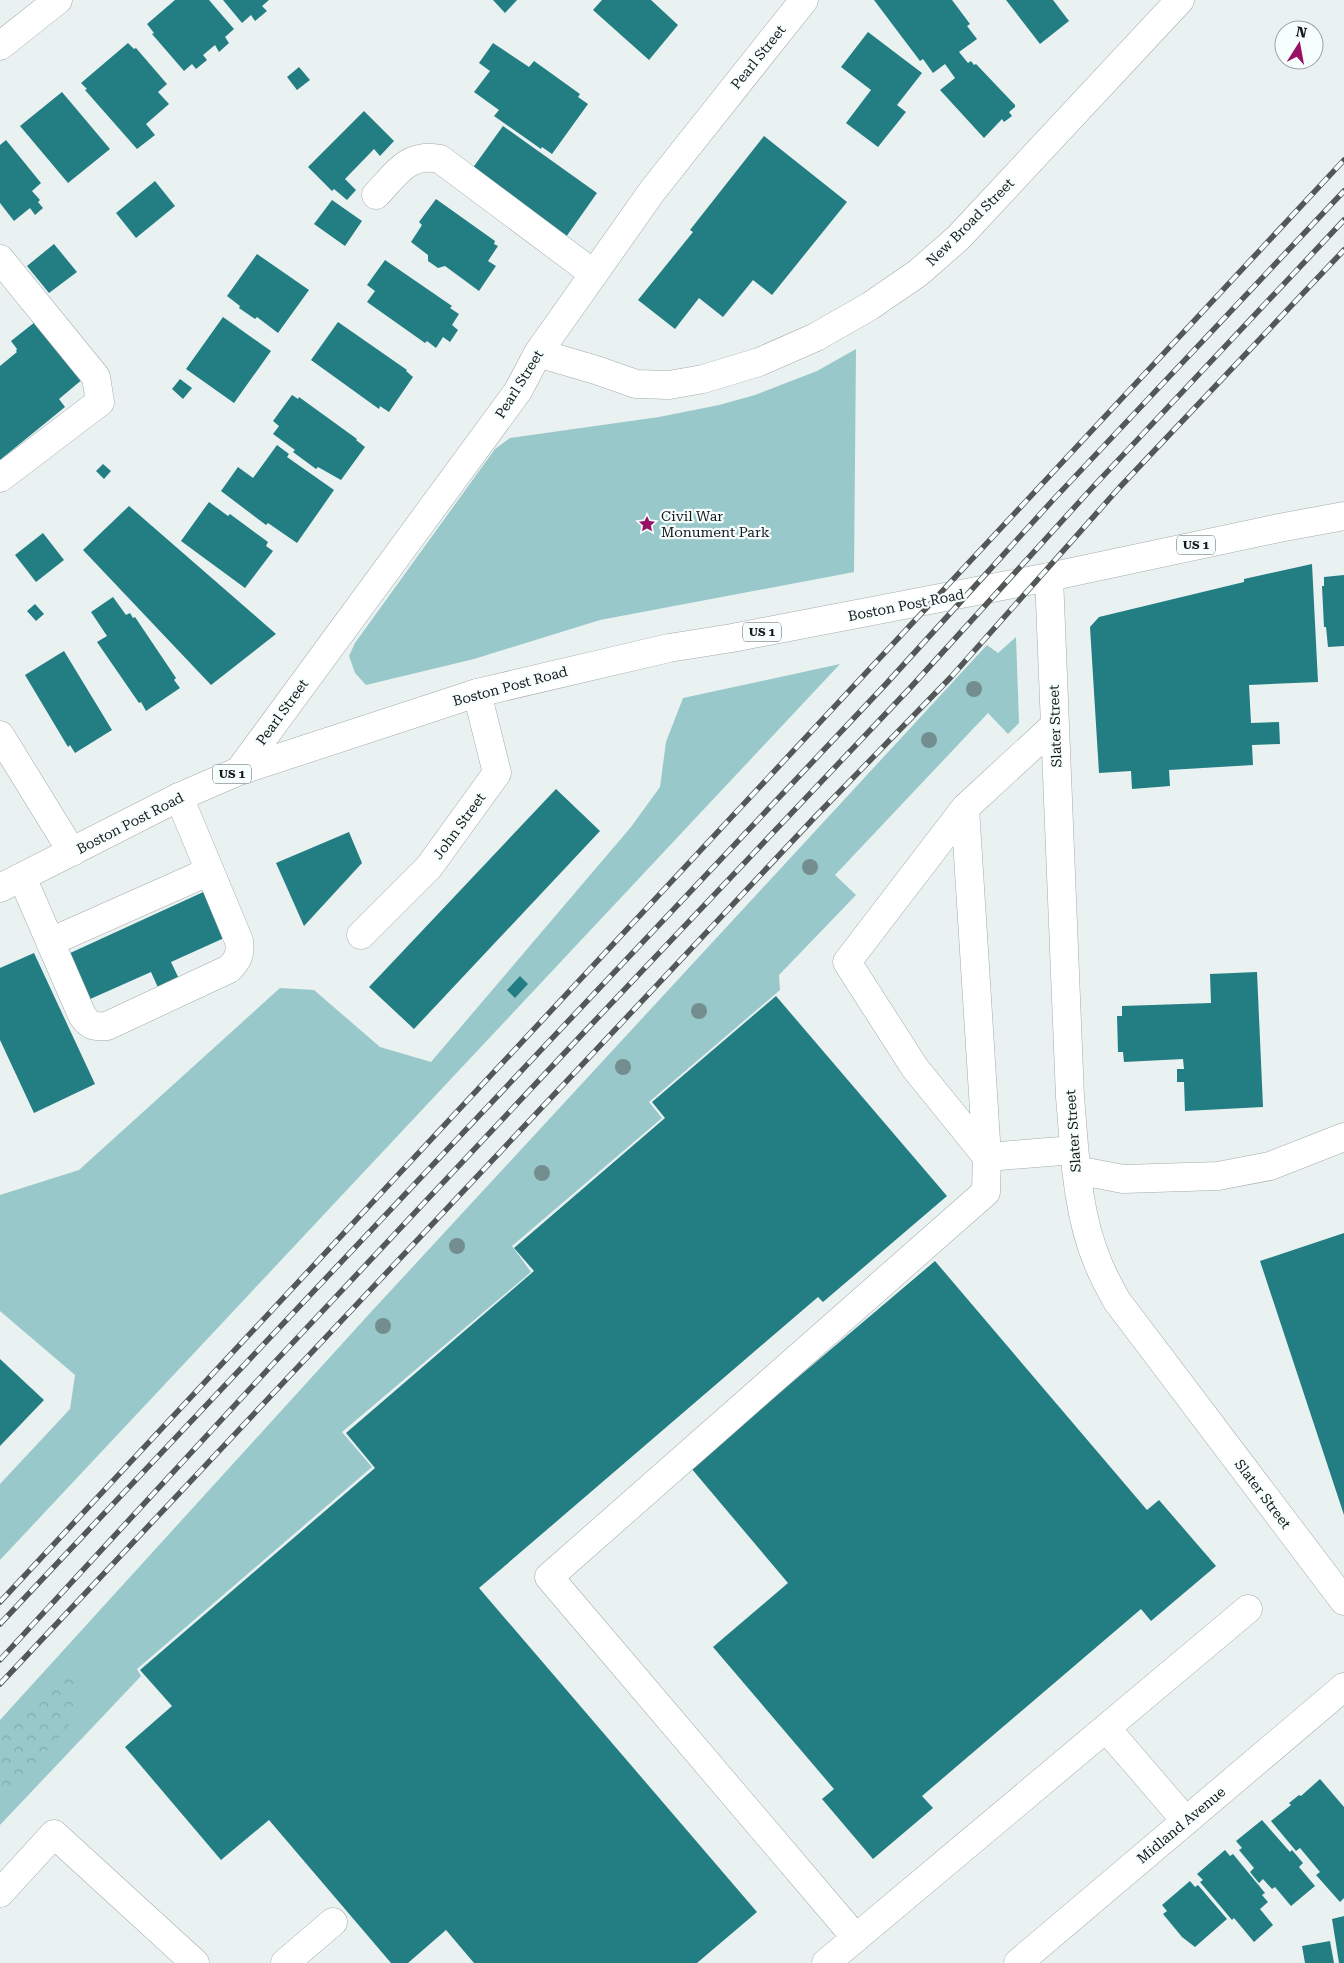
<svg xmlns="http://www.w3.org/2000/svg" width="1344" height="1963" viewBox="0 0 1344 1963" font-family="'Roboto Serif',serif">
	<defs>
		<pattern id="forest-crowns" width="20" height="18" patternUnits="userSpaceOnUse" patternTransform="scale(1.25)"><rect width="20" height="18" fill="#98c8ca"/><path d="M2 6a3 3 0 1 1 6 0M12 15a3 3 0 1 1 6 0" fill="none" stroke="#82abad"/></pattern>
	</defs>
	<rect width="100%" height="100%" fill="#e9f1f1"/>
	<path fill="#98c8ca" d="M856,349l-2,223 -254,48 -126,39 -108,26 -11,-12 -6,-17 6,-13 140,-194 15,-11 149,-21 60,-12 36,-10 62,-24z
		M1016,637l3,86 -11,11 -20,-21 -153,162 21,20 -77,80 1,15 -131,112 13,16 -150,128 19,26 -189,160 30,35 -235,202 4,7 -141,149v-105l371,-408 616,-667 11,8z
		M840,664l-840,896v-76l70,-75 5,-34 -75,-64v-116l79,-25 201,-182 34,2 66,57 51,15 200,-235 29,-40 6,-45 17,-44z"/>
	<path fill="url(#forest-crowns)" d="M67,1665l10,24 -7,35 -17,20 -53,57v-65z"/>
	<path fill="#237e83" d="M175,0h34l25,29 -9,8 4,6 -10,9 -4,-7 -12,10 4,5 -11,9 -4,-5 -8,7 -32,-37 2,-1 -7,-9z
		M223,0h46l-7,6 5,5 -12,10 -4,-6 -9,8z
		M493,0h24l-12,13z
		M602,0h49l27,25 -29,35 -56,-50z
		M874,0h78l18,24 -3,2 10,13 -18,13 9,11 3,-2 3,4 2,-1 39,41v2l-6,5 3,4 -8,6 -2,-3 -18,19 -44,-48 15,-12 -10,-14 -12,9 -10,-14 -3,2z
		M1006,0h47l16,21 -29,23z
		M868,32l54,41 -25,32 9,7 -28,35 -32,-24 25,-33 -30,-23z
		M128,43l6,6 2,-1 31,36 -9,8 11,12 -23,20 9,11 -18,14 -52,-59 2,-1 -6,-6z
		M493,43l36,24 5,-6 46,33 -2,3 10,7 -36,50 -10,-7 -1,2 -47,-33 5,-6 -25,-18 16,-21 -11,-8z
		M299,67l11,13 -13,10 -10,-13z
		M62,92l48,57 -42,34 -48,-57z
		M364,111l30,30 -14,15 -6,-7 -29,30 11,11 -9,10 -13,-11 -2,2 -24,-24z
		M503,126l94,67 -31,44 -94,-68z
		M764,136l83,66 -75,93 -19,-15 -30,37 -24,-19 -24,31 -37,-29 55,-68 -3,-2z
		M6,140l35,43 -9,8 8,9 -2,2 5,6 -8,7 -5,-7 -16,13 -14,-18v-58z
		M155,181l20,25 -39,32 -20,-25z
		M436,199l59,42 -1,3 4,2 -10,15 8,5 -17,25 -34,-25 -7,2 -10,-7v-6l-17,-13 11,-17 -3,-3z
		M332,200l30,21 -17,25 -31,-22z
		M54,244l23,28 -28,21 -22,-27z
		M257,254l52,36 -31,43 -21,-16 -2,2 -16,-11 1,-2 -13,-10z
		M385,260l67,46 -2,2 9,6 -7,11 6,5 -8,12 -7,-5 -7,11 -9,-7 -2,2 -58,-41 8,-11 -8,-6z
		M223,317l48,34 -37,52 -48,-34z
		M35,322l49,56 -25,21 6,8 -65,53v-94l17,-14 -1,-1 1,-2 -6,-8z
		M338,322l69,48 -1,1 7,6 -24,35 -9,-6 -1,3 -68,-49z
		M180,379l12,9 -9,11 -11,-10z
		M292,395l6,4 1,-2 58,42 -1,1 9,7 -24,33 -23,-13 -2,2 -23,-17 2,-2 -22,-16 6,-8 -6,-5z
		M277,445l12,9 -2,3 47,33 -37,53 -29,-20 -2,2 -45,-34 17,-24 15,11z
		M103,464l8,7 -7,8 -8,-8z
		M209,502l19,14 2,-2 38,28 -2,4 7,5 -28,37 -64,-47z
		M129,506l147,128 -65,51 -128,-135z
		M43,533l21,27 -28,22 -21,-27z
		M1312,564l6,118 -69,3 2,38 28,-1 1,22 -28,1 1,20 -84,5 1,16 -38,3 -1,-18 -32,2 -9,-146 9,-10 145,-35v-3z
		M1344,575v71l-16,1 -2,-20h-2l-2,-41h2v-9z
		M113,597l13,18 4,-2 3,5 2,-1 41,61 -2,2 6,8 -34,23 -5,-9 -2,1 -42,-61 10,-6 -16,-24z
		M35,604l9,10 -8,7 -9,-10z
		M64,651l48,79 -37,23 -5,-8 -2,2 -43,-72z
		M556,789l44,42 -186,198 -45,-42z
		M349,832l13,31 -58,63 -28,-63z
		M212,888l21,46 -62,28 10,21 -21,9 -9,-20 -63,28 -20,-46z
		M34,953l61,131 -61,29 -34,-73v-72z
		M1257,972l6,135 -78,4 -1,-29h-7v-13h7l-1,-10 -59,3 -1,-10h-5l-1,-36h5v-10l89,-3 -1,-29z
		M520,976l8,8 -13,14 -8,-8z
		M776,996l171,200 -124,106 -5,-5 -339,291 278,324 -60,51h-223l-28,-33 -38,33h-17l-122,-143 -48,40 -96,-113 47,-41 -32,-36 235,-202 -29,-35 188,-162 -20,-23 151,-130 -13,-16z
		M1344,1233v282l-84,-254z
		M935,1261l212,249 12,-10 57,66 -65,55 -10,-12 -219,187 11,12 -60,51 -51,-60 12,-10 -121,-142 75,-64 -97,-115z
		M0,1359l44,41 -44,46z
		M1320,1779l24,28v91l-4,4 -24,-27 4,-3 -20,-24 -4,3 -25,-30 20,-16 -2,-2 10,-8 2,1z
		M1262,1820l28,32 2,-2 11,13 -4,4 16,19 -24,20 -16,-19 -3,2 -9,-10 -4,4 -9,-11 4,-4 -15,-18 3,-2 -6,-7z
		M1225,1850l5,6 3,-2 32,39 -3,2 6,7 -8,7 13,16 -19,17 -20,-24 -2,2 -32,-38 3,-2 -6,-6z
		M1190,1881l5,6 3,-2 29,34 -32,28 -13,-10 -19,-23 4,-3 -5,-6z
		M1344,1916v47h-5l-7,-44z
		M1330,1941l4,22h-29l-3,-17z"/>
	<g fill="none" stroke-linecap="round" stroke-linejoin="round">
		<g stroke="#a4abab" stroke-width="29">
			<path id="minor" d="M0,46l58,-46
				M376,195c20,-21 32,-43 64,-36l154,115
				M0,259l96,118 4,25 -100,76
				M538,353l58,17 40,14 33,1 34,-6 56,-17 57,-25 54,-31 48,-33 40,-35 222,-238
				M1049,577l21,520c5,55 6,114 28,166 5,13 12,25 19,38l227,300
				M1055,725l-90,83 -118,154 68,106 72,89 87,-7
				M0,735l72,117
				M239,771l279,-380 20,-38 115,-163 151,-190
				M22,877l60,138c7,11 12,12 25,11l122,-57c9,-9 12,-15 10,-28l-60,-144
				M361,935l68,-68 68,-94 -20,-80
				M50,942l160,-71
				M1076,1170l47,9 95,-3 52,-10 74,-29
				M1106,1728l80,93
				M0,1893l54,-59 141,129
				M856,1938l-307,-361 437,-385 1,-35 -22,-349
				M285,1963l48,-41
				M826,1963l422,-354
				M1018,1963l326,-276"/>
		</g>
		<g stroke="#a4abab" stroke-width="29">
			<path id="major" d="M0,888l179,-91 60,-26 238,-78 192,-45 63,-10 317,-61 230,-49 65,-12"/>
		</g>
		<use href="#minor" stroke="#fff" stroke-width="28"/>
		<use href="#major" stroke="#fff" stroke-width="28"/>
		<g stroke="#535757" stroke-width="5.5">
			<path id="rail" d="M0,1602l1344,-1442
				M0,1624l886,-940 167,-184 291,-309
				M0,1660l271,-294 318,-339 322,-340 181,-199 252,-268
				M0,1684l815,-867 136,-140 168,-189 225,-238"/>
		</g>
		<use href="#rail" stroke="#f7fefe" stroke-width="4" stroke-dasharray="11" stroke-linecap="butt"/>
	</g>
	<g fill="#748e8f">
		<circle cx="974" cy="689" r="8"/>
		<circle cx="929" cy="740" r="8"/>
		<circle cx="810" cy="867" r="8"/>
		<circle cx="699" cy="1011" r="8"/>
		<circle cx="623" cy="1067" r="8"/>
		<circle cx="542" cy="1173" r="8"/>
		<circle cx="457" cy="1246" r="8"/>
		<circle cx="383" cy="1326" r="8"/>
	</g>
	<defs>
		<g id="sight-bare" transform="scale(1.35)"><path d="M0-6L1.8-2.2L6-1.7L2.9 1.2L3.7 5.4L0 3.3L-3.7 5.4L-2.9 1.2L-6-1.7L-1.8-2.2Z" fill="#981165" stroke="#f7fefe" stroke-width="2.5" paint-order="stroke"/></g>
	</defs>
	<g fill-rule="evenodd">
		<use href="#sight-bare" x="647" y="524"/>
	</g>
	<g text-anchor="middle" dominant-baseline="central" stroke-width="4.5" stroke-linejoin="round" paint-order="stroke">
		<g fill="#f7fefe" stroke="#5a5e5e" stroke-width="1">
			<rect x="1177" y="535.5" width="38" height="19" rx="4"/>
			<rect x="743" y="622.5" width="38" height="19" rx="4"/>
			<rect x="213" y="764.5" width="38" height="19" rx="4"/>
		</g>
		<g font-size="12" font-weight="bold" fill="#171a1a">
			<text x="1196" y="545">US 1</text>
			<text x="762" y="632">US 1</text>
			<text x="232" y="774">US 1</text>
		</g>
		<g font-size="14" fill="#171a1a" stroke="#f7fefe">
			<text transform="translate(758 57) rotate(-51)">Pearl Street</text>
			<text transform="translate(970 222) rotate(-45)">New Broad Street</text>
			<text transform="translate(519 384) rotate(-58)">Pearl Street</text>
			<text transform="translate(906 605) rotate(-11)">Boston Post Road</text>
			<text transform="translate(510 686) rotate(-15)">Boston Post Road</text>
			<text transform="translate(282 712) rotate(-54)">Pearl Street</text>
			<text transform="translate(1055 726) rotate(-92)">Slater Street</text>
			<text transform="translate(130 823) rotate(-27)">Boston Post Road</text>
			<text transform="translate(459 826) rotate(-54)">John Street</text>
			<text transform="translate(1073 1131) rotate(-94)">Slater Street</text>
			<text transform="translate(1263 1494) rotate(53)">Slater Street</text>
			<text transform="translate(1181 1825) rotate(-40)">Midland Avenue</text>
		</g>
		<g font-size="14" fill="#171a1a" stroke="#f7fefe" text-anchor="start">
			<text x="661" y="516">Civil War<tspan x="661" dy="16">Monument Park</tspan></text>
		</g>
	</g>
	<g transform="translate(1299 45) rotate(11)"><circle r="24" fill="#f7fefe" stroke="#9da3a3"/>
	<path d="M0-4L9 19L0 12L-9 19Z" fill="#981165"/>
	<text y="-8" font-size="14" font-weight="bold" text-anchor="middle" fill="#171a1a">N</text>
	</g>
</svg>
